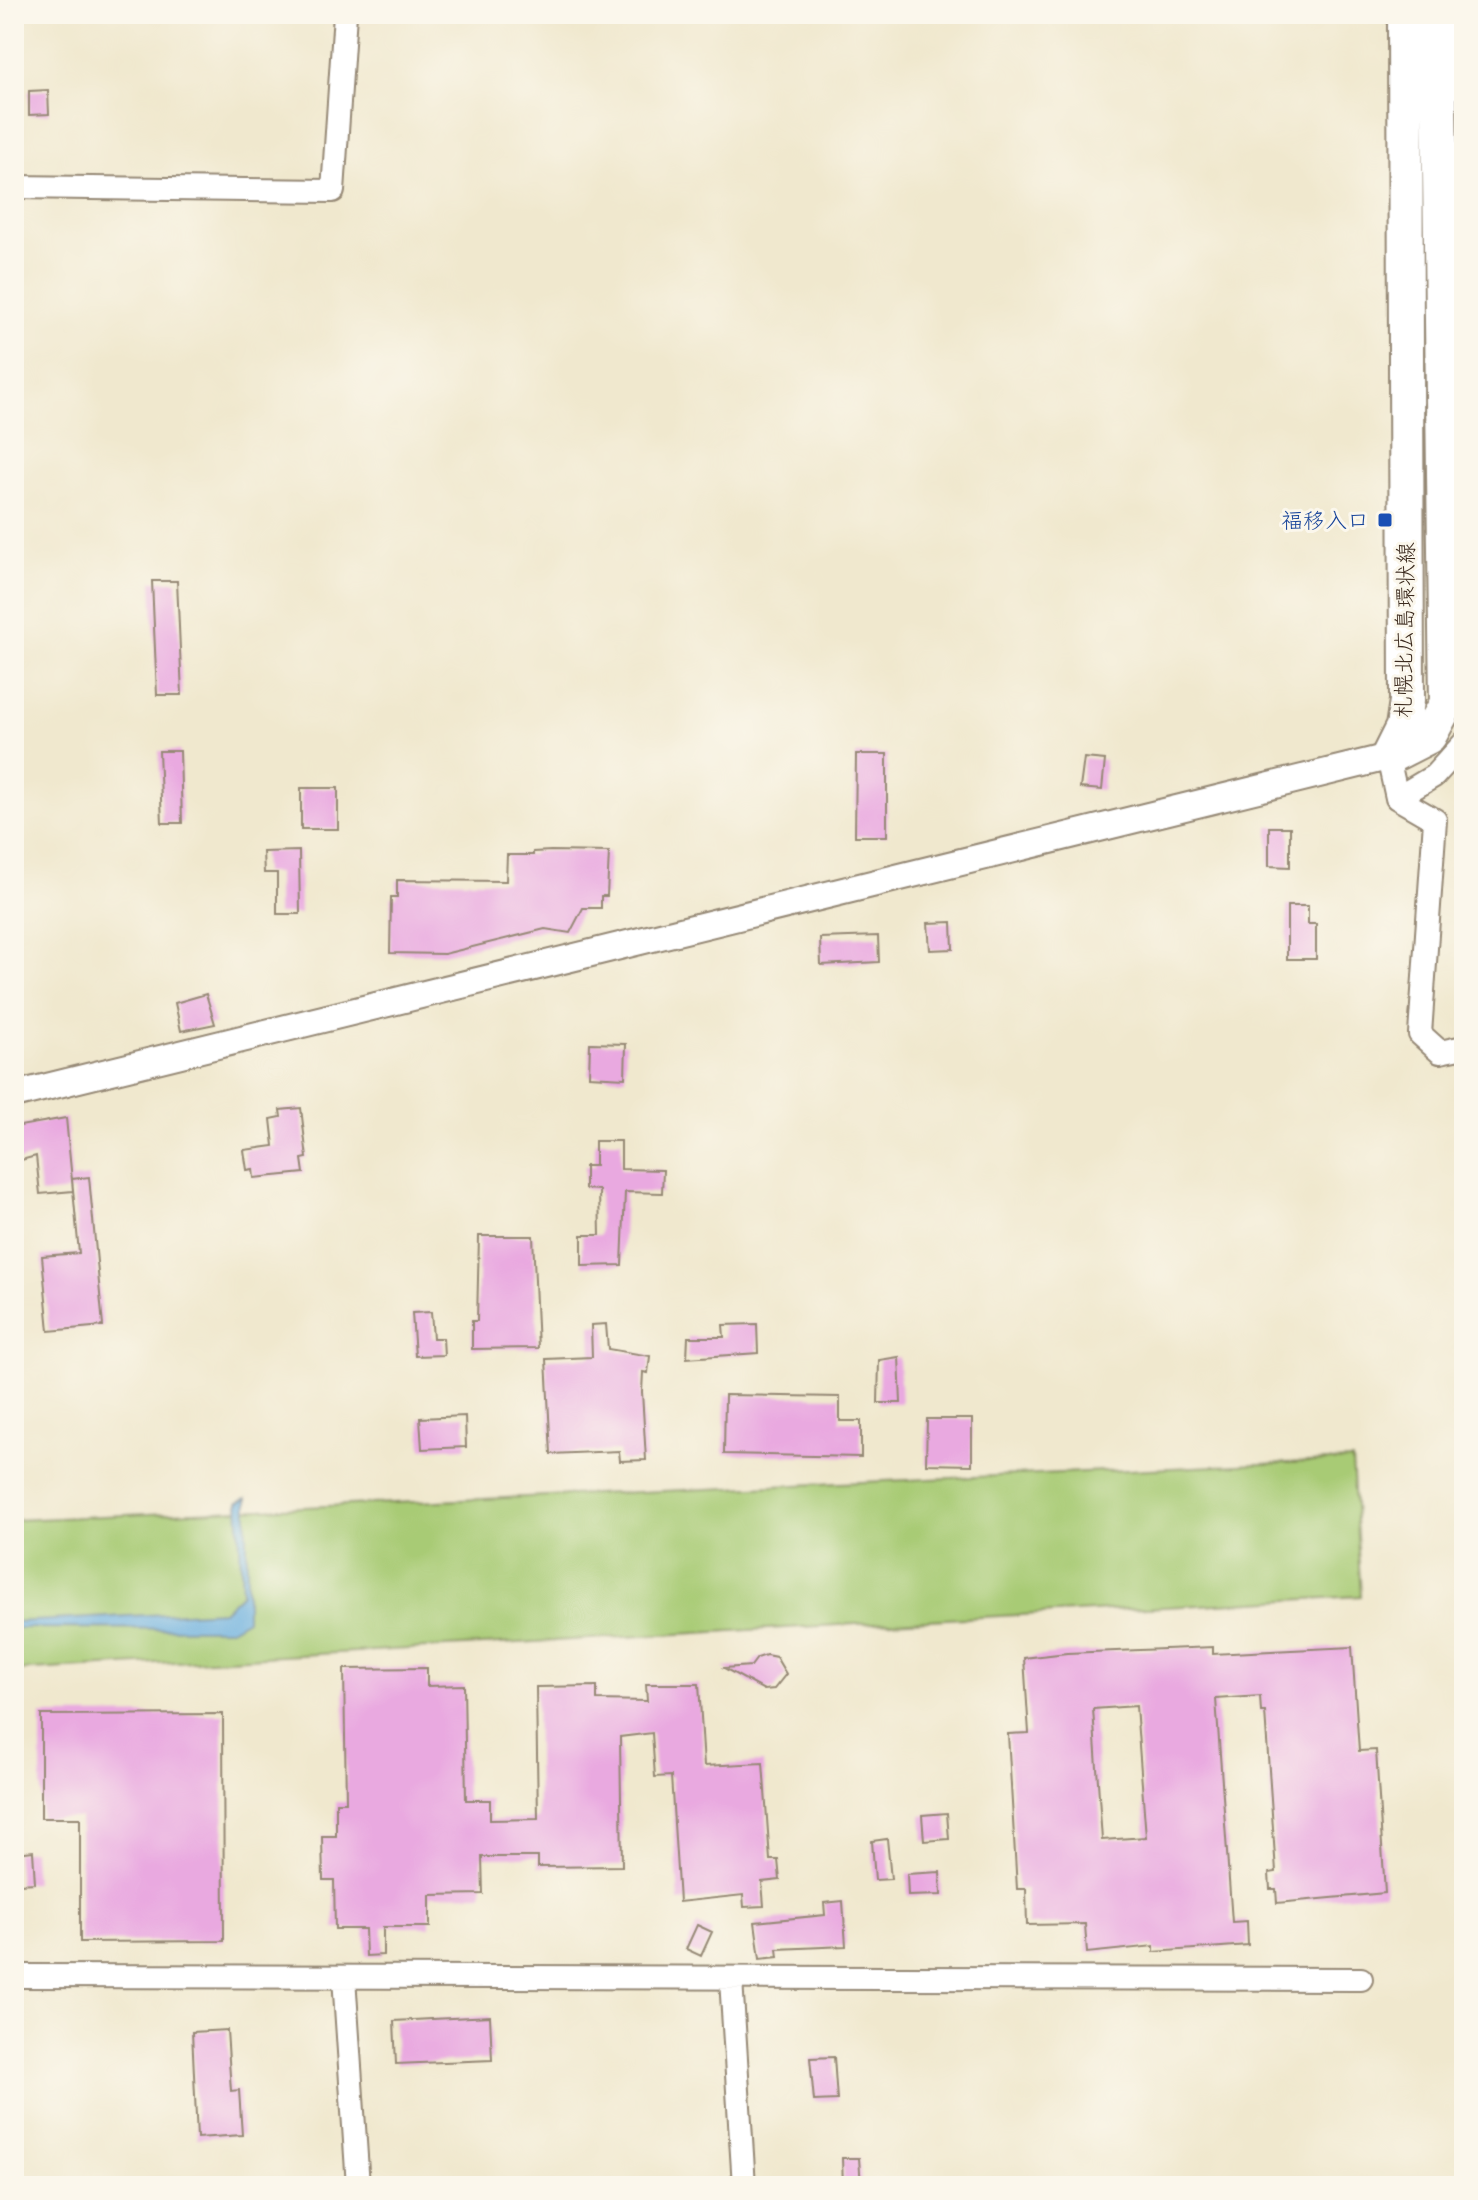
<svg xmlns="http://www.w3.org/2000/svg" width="1478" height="2200" viewBox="0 0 1478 2200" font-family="Delius,'Klee One',sans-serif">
	<rect width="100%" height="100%" fill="#fbf7ec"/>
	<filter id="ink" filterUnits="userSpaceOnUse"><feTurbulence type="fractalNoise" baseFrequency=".0125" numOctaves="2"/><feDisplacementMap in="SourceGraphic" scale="16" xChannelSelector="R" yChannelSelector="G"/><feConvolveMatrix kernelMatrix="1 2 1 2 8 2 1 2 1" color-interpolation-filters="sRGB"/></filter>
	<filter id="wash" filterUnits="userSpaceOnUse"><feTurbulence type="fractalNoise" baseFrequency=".006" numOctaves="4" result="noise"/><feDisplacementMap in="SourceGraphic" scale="32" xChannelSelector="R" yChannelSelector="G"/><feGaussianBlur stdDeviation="1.8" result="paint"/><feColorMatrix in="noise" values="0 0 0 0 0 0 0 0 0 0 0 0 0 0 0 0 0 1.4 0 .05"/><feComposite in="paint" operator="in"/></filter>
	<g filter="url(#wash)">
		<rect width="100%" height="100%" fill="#f0e8ce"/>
		<path fill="#a8cb75" stroke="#727a4a" stroke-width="2" d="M1352,1460l9,136 -1347,75v-151z"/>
		<path fill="#68aede" stroke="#526c7e" stroke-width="2" d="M247,1498v121l-17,10 -216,-1v-6l209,-11 19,-18 -4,-91z"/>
		<g id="blocks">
			<path fill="#e9a9e0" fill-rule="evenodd" d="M48,90l1,24 -20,1v-24z
				M152,581h25l5,114h-25z
				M159,751h21l2,72h-20z
				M856,754h31v82h-32z
				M1084,758l21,2 -3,30 -22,-2z
				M301,788h37v41h-37z
				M1269,827h21v40l-21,-1z
				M299,851l1,63h-23v-41h-13l-1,-21z
				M551,851l58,1 -2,44h-6v12h-18l-13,25 -25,-4 -101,25 -54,-1 1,-56h6v-17l109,1 1,-26h26v-3z
				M1287,906h21v18h8v35h-29z
				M952,922l1,27 -23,1 -2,-27z
				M878,936l1,26 -58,3 -1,-27z
				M206,994l9,30 -34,7 -6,-28z
				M590,1043l36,1 -1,34 -36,-2z
				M301,1108l6,50 -5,1 2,14 -50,5 -1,-9 -6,1 -3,-20 30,-4 -3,-27 10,-2 -1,-7z
				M66,1118l7,73 -33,3 -4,-38 -22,6v-35z
				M595,1141h26v28l42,1 -1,23 -37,-1 -3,73 -40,1v-31h18l-1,-45 -14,-1v-23h10z
				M89,1177l14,149 -54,5 -7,-75 37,-3 -7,-74z
				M479,1236h54l5,112 -66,1v-28h5z
				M431,1312l2,26h10l1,17 -29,1 -3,-43z
				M606,1324l2,25 42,7 -2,17 -5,-1 -1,20 4,68 -26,1 -1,-10 -68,3 -5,-95 46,-2 -1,-32z
				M757,1324l1,29 -71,5 1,-21h36l-1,-12z
				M899,1357l2,46h-23l1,-43z
				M725,1395l115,2v24h21v36l-137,-3z
				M465,1416l1,31 -44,2 -2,-31z
				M927,1419h45v46l-46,-1z
				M1213,1647v7l139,-7 7,104 17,-1 9,143 -108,10 -1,-14h-6l-1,-16 7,-1 -11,-160h-4l-1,-16 -44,3 16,223 15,-1 1,24 -94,7v-6l-67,7 -2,-29 -58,1 -1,-36h-9l-9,-155 21,-1 -5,-75 43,-5zM1136,1706l10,131 -44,3 -9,-131z
				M766,1655l10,2 10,17 -12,15 -10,1 -40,-22 27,-2 6,-8z
				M427,1668v18l37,-1 2,115h24v20l48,-1 -2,-132 61,-1v14l50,1 -1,-17h53l5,82 59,-3 7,97h8l2,20 -18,2 2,24 -20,1 -1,-12 -64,7 -8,-126 -16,1 -3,-44 -32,4 2,129 -84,1v-10h-56l1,37 -53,1v32h-47v28l-17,1 -1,-27h-30l-1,-49h-11l-1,-44h14v-34h10l-2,-133z
				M223,1714l1,227 -144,1v-124h-39v-103z
				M947,1813l2,26 -25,2 -2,-26z
				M887,1839l4,40 -16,1 -3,-39z
				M33,1851l2,32 -16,1 -3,-31z
				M940,1872l1,23 -33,1 -1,-22z
				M843,1901l3,45 -69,3 1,8 -18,2 -5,-37 70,-7 -1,-12z
				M697,1925l15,7 -11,24 -15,-7z
				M490,2016l2,44 -96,4 -2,-43z
				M227,2030l4,61 8,-1 3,45 -45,3 -5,-106z
				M834,2057l3,43 -23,1 -4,-43z
				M842,2158h17l2,28h-18z"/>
		</g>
	</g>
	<g filter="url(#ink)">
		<use href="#blocks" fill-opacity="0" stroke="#968976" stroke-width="2"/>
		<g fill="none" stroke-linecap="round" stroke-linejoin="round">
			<g stroke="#968976" stroke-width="26">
				<path id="minor" d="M14,187l319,4 12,-177
					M1388,757l9,41 38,22 -15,214 20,18 24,-5
					M1397,798l37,-22 30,-33
					M14,1976l1347,3
					M344,1977l14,209
					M731,1979l13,207"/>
			</g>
			<g stroke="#968976" stroke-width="30">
				<path id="tertiary" d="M14,1095l1374,-338"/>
			</g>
			<g stroke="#968976" stroke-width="38">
				<path id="primary" d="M1388,757l41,-21 18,-33 -9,-689
					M1388,757l15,-30 4,-26 -2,-687"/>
			</g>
			<use href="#minor" stroke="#fff" stroke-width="22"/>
			<use href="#tertiary" stroke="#fff" stroke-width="26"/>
			<use href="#primary" stroke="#fff" stroke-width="34"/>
		</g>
	</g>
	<rect fill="#1a4fb4" stroke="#fbf7ec" stroke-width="3" x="1377" y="512" width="16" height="16" rx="4"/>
	<g text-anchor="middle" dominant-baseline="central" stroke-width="6" stroke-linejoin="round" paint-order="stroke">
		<g font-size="22" fill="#164399" stroke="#fbf7ec" text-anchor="end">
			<text x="1369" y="520">福移入口</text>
		</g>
		<g font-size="22" fill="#3b2a1e" stroke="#fbf7ec">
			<text transform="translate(1404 630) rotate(-89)">札幌北広島環状線</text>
		</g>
	</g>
	<rect width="1478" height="2200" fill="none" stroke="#fbf7ec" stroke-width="48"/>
</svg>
